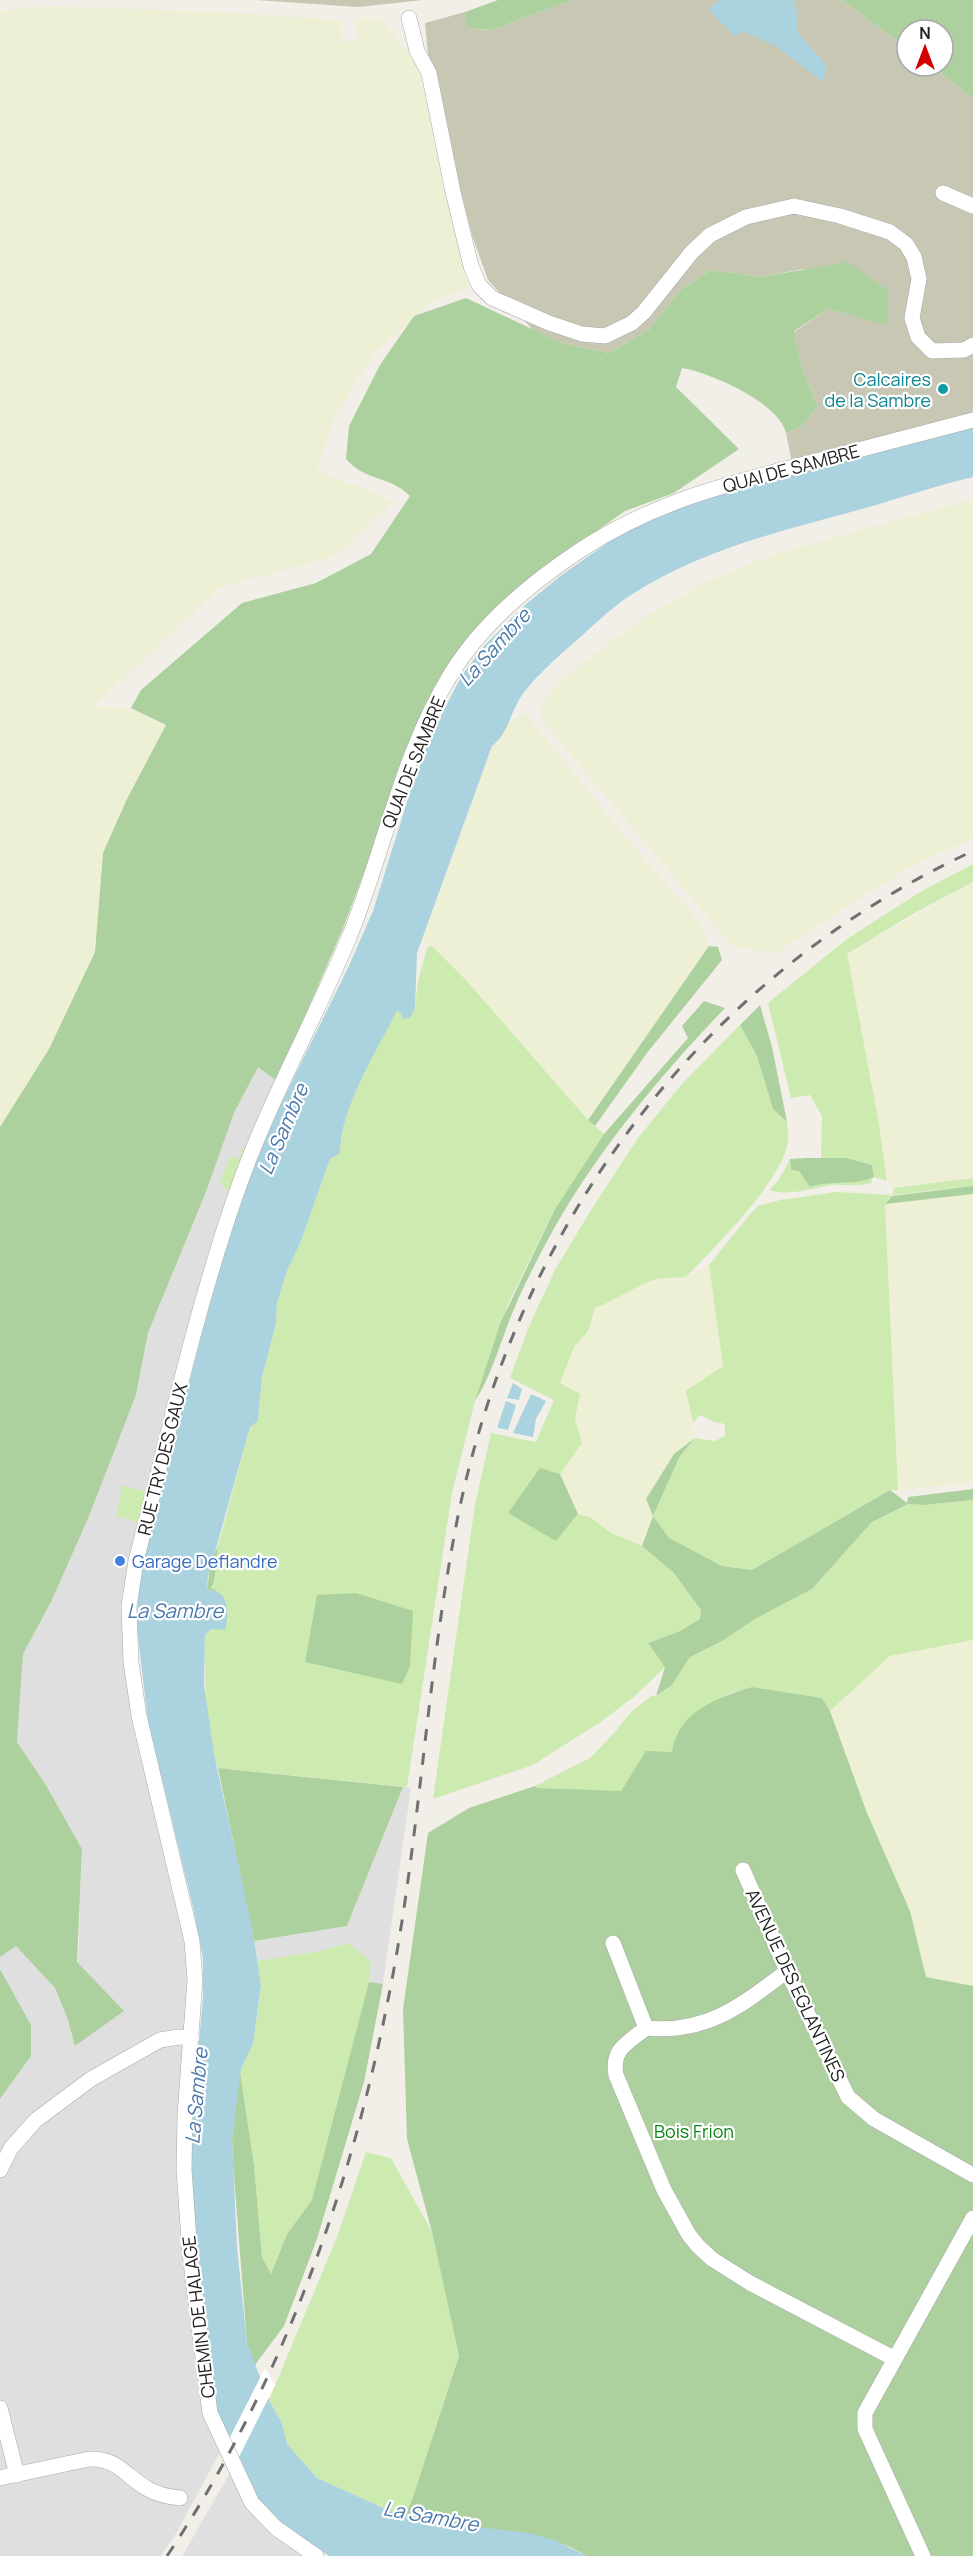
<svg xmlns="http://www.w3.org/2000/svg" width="973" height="2556" viewBox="0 0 973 2556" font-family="Manrope,sans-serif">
	<rect width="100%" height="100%" fill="#f2efe9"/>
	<path fill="#e0dfdf" d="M258,1066l19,15 -12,25 -142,504 63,333 5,40 -14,188 43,281 -43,80 -16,24h-161v-457l31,-43v-30l-31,-57v-12l16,-12 39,43 13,32 7,26 7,-197 -36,-64 -29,-43 6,-89 28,-51 85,-207 12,-62 58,-141 28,-79z
		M403,1787l8,1 -28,196 -14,-2 1,-20 -21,-19 -29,8 -63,10 -3,-20 93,-15z
		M230,2473l80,83h-128z"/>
	<path fill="#c7c7b4" d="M256,0h167l-65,7z
		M572,0h270l65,48v18h25l41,32v328l-179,47 -8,-40 14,-5 18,-22 -16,-36 -8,-38 34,-23 59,15 -83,-55 -43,8 -50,-7 -31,20 -30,39 -41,24 -47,-10 -29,-13 -45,-50 -15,-42 -43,-163 -5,-52 40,-11 3,16 24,2z"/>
	<path fill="#eef0d5" d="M44,6l181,6 116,8 1,22 17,-2 -5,-21h25l19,20 21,30 50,219 -37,13 -59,54 -38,61 -18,54 77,31 -58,55 -115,31 -127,119 37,2 35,17 -39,74 -24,54 -8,99 -46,97 -49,78v-1116z
		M973,499v339l-70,33 -129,83 -42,-8 -191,-227v-13l13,-19 46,-37 48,-35 56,-32 67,-28z
		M524,712l110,135 68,78 7,21 -121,174 -123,-141 -43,-39 70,-194 6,-4 9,-17z
		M973,882v296l-79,10 -7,-7 -9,-62 -31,-165z
		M973,1194v289l-75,7 -13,-286z
		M709,1265l14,101 -37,25 9,47 -21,16 -32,92 -31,-13 -55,8 -16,-73 42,-25 -7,-24 5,-24 -21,-12 15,-36 14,-16 7,-23 16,-5 10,-9 37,-16 28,-1z
		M973,1640v346l-47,-9 -16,-66 -43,-98 -37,-102 60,-55z"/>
	<path fill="#cdebb0" d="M973,864v18l-57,30 -69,42 31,165 9,62 -13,-4 -2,-12 -25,-7h-26l1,-42 -12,-21 -19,3 -23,-95 79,-64 73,-47z
		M432,946l33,33 123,141 16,14 -49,75 -46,93 -34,99 -23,92 -45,294 -189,-19c-14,-42 -13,-89 -13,-133l6,-6 16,-8 -2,-22 -14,-10 3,-7 4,-36 32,-119 8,-6 4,-44 14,-53 1,-21 10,-32 14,-30 29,-82 10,-6c0,-44 37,-104 57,-143h5l2,9 6,-2 5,-9 3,-27 9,-33z
		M740,1025l17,31 16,53 14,13c0,6 2,13 1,19 -4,38 -75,108 -102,136 -10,1 -21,0 -30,2 -22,7 -40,22 -61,29l-7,23 -14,16 -14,36 20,11 -5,25 7,24 -22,31 -20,-6 16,73 22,-27 12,3 21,16 31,13 31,26 28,38 -1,9 -20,12 -32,12 17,24 -30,29 -33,25 -69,44 -100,34 42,-294 16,-72 45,9 18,-42 -44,-22 19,-52 27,-58 35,-58 47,-72 44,-54z
		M243,1147l5,2 -16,41 -7,-1 -5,-8 10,-25 8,4z
		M790,1159l1,11 8,1 12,16c20,-7 43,-1 62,-10l-2,6c-13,4 -26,1 -39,2 -20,3 -44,12 -63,5l9,-9z
		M973,1178v8l-81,9 -7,9 13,286h-8l-138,80 -30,-4 -54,-28 -15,-22 27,-60 15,-18 20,3 10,-5v-12l-11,-2 -14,-7 -7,8 -7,-32 37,-25 -14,-101 42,-52 7,-7 22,-6 57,-8 55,3 2,-7z
		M122,1485l25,7 -7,31 -24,-7z
		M973,1500v140l-83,16 -60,55 -8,-13 -70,-11 -27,8 -53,57h-26l-25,40 -85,-4 -1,-2 55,-28 25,-26 15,-19 21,-17h6l15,-11 18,-28 32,-16 33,-22 57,-30 60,-67 36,-18 15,1z
		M349,1943l22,19 -2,20 -55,215 -27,37 -16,40 -9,-17 -8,-92 -14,-93 13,-28 8,-59 -4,-24 63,-10z
		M366,2152l25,6 41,74 27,124 -47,144 -7,15 -15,-4 -73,-33 -30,-34 -5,-21 -13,-23 68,-163z"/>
	<path fill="#add19e" d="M498,0h74l-80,30 -25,-2 -2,-16z
		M842,0h131v98l-41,-32h11v-36h-36v18z
		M848,262l41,29 -2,34 -59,-16 -34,22 8,39 16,36 -18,22 -14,5c-8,-31 -75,-60 -104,-65l-6,19 63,62 -65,44 -49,18 -54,38 -105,94 -92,203 -32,85 -65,150 -19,-14 -24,46 -28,79 -58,141 -12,62 -47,121 -38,86 -28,52 -6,88 29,43 36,64 -5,113 47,49 -49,35 -7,-26 -13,-32 -39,-42 -16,11v-830l49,-78 46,-97 8,-99 24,-54 39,-74 -35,-17 10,-18 101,-87 74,-20 55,-29 39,-58c-21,-21 -44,-14 -64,-37l3,-33 31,-61 34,-49 52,-18 96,45 47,10 41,-24 30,-39 31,-20 50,7z
		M709,946l9,1 4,13 -75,93 -52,73 -7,-6z
		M704,1001l21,7c-68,71 -132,148 -179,235 -11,21 -23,44 -32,66 -13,30 -21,64 -39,92l25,-77 55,-115 49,-75 84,-96 -6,-12z
		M760,1005l12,42 15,75 -14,-13 -16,-53 -17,-31z
		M806,1158h41l25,7 2,12c-19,9 -43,3 -64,10l-11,-16 -8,-1 -1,-11z
		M973,1186v8l-88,10 7,-8z
		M695,1438l-15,18 -27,60 16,22 53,28 30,4 138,-80 17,13 1,-6 65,-8v11l-50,5 -15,-1 -36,18 -60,67 -57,30 -33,22 -32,16 -18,28 -16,11 9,-29 -17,-24 32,-12 20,-12 1,-9 -28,-38 -31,-26 11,-30 -7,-17 28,-45z
		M540,1468l20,6 18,40 -22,27 -48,-28z
		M218,1546l-4,36 -3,6 6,3 -10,-1 4,-29z
		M356,1593l57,18 -3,55 -8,18 -97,-22 12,-67z
		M752,1687l70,11 8,13 37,102 43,98 16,66 47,9v570h-386c-34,-21 -69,-23 -108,-28 -25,-4 -49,-9 -74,-13l7,-15 47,-144 -27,-124 -25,-93 -4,-130 25,-176 41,-25 66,-22 2,2 84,3 25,-40 26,1c6,-41 45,-54 80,-65z
		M218,1768l185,19 -56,139 -93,15z
		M0,1969l31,56v31l-31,43z
		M369,1982l14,2 -19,98 -47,157 -33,87 -29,39 -8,-22 -14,-180 -1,-24 8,-67 14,93 8,92 9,17 16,-40 25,-34z"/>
	<path fill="#aad3df" d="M720,0h73l4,11v21l30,34 -4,16 -47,-36 -33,-15 -8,6 -27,-28z
		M973,426v51c-42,10 -81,24 -122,35 -75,20 -154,40 -220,83 -22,14 -42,35 -62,52 -14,12 -42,38 -50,53 -9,15 -12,35 -27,46l-75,207 -2,55 -5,10 -7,1 -3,-7 -3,-1c-20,39 -57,98 -57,142l-10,6 -29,82 -14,30 -10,32 -1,21 -14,53 -4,44 -8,6 -42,150 -1,13c4,1 7,0 10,2 13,4 11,29 8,38l-14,-1 -6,6 -1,49 10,70 38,173 9,58 -8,59 -12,25 -9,70 5,108 10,96 22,57 13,23 5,21 30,34 73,33 62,13 77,9 25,7 33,16h-258l-49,-34 -22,-23 -40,-77 -23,-197 -5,-87 13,-140v-40l-10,-51 -45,-186 -12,-101 6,-56 63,-242 29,-104 36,-92 78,-158 25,-57 38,-122 21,-56 30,-58 23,-30 40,-40 34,-28 61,-43 40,-18 67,-25z
		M513,1383l9,6 -3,11 -12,-2z
		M531,1394l15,7 -10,18 -3,18 -20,-4z
		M506,1401l10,4 -8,25 -10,-2v-3z"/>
	<path fill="#fff" d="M265,2368l10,17 -44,88 -10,-18z"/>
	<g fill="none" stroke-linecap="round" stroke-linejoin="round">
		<g stroke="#a9a9a9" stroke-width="16">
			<path id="minor" d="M409,18l8,33 12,22 24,119 18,74 8,19 13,13 57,25 33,11 23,2 27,-13 12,-11 47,-59 19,-18 36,-18 48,-11 46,10 50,16 16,12 8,13 5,22 -7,39 6,19 14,14 32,-1 9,-5
				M943,193l30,13
				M743,1870l44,101 61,126 26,22 99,56
				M613,1943l33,85
				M646,2028c-18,15 -35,21 -30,47l48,115 25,45 9,11 14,13 38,24 145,76
				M646,2028c60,6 95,-22 141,-57
				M0,2170l11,-22 25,-28 55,-41 69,-39 19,-3 13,1
				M0,2408l17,67
				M0,2478l89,-19c29,-1 36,17 59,30 9,5 21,8 32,9
				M316,2556l-40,-28 -24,-25 -42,-90 -20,-159 -6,-85 1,-54 10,-135 -3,-39 -53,-225 -8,-54 -2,-56 7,-45c31,-119 57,-241 97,-358 30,-91 78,-175 115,-263 36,-87 53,-185 103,-266 30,-50 80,-91 128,-123 71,-47 140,-65 222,-86 57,-15 115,-30 172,-45
				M923,2556l-58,-127v-16l108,-195"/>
		</g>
		<use href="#minor" stroke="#fff" stroke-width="15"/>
		<path stroke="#707070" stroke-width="3" stroke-dasharray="12 12" stroke-linecap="butt" d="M167,2556c112,-167 182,-359 221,-556 32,-158 38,-321 69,-479 58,-293 243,-544 516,-670"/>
	</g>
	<circle fill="#0f9aa8" stroke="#fff" stroke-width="2" cx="943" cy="389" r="6"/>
	<circle fill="#3f7fe0" stroke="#fff" stroke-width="2" cx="120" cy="1561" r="6"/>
	<g text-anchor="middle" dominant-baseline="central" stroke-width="4.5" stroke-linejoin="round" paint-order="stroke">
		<g font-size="18" fill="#0d838f" stroke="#fff" text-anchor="end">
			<text x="931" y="379">Calcaires<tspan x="931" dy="21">de la Sambre</tspan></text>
		</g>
		<g font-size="18" fill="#222" stroke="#fff">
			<text transform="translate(791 468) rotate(-15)">QUAI DE SAMBRE</text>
			<text transform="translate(413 762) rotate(-68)">QUAI DE SAMBRE</text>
			<text transform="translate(162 1459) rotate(-76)">RUE TRY DES GAUX</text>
			<text transform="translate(796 1985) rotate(65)">AVENUE DES EGLANTINES</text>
			<text transform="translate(198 2317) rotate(-97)">CHEMIN DE HALAGE</text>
		</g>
		<g font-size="18" fill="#366cbe" stroke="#fff" text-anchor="start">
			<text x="132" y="1561">Garage Deflandre</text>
		</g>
		<g font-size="18" fill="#0c8416" stroke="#fff">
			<text x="694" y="2131">Bois Frion</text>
		</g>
		<g font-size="20" font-style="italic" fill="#4a7aab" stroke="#fff">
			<text transform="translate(494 647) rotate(-48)">La Sambre</text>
			<text transform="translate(283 1129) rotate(-67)">La Sambre</text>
			<text x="175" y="1610">La Sambre</text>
			<text transform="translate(196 2096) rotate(-85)">La Sambre</text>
			<text transform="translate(431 2516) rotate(10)">La Sambre</text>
		</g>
	</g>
	<g transform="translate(925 48)"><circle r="28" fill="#ffffff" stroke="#a7a7a7" stroke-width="1.5"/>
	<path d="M0-4.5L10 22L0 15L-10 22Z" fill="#d40000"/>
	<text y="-9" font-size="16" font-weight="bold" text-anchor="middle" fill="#222222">N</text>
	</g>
</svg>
